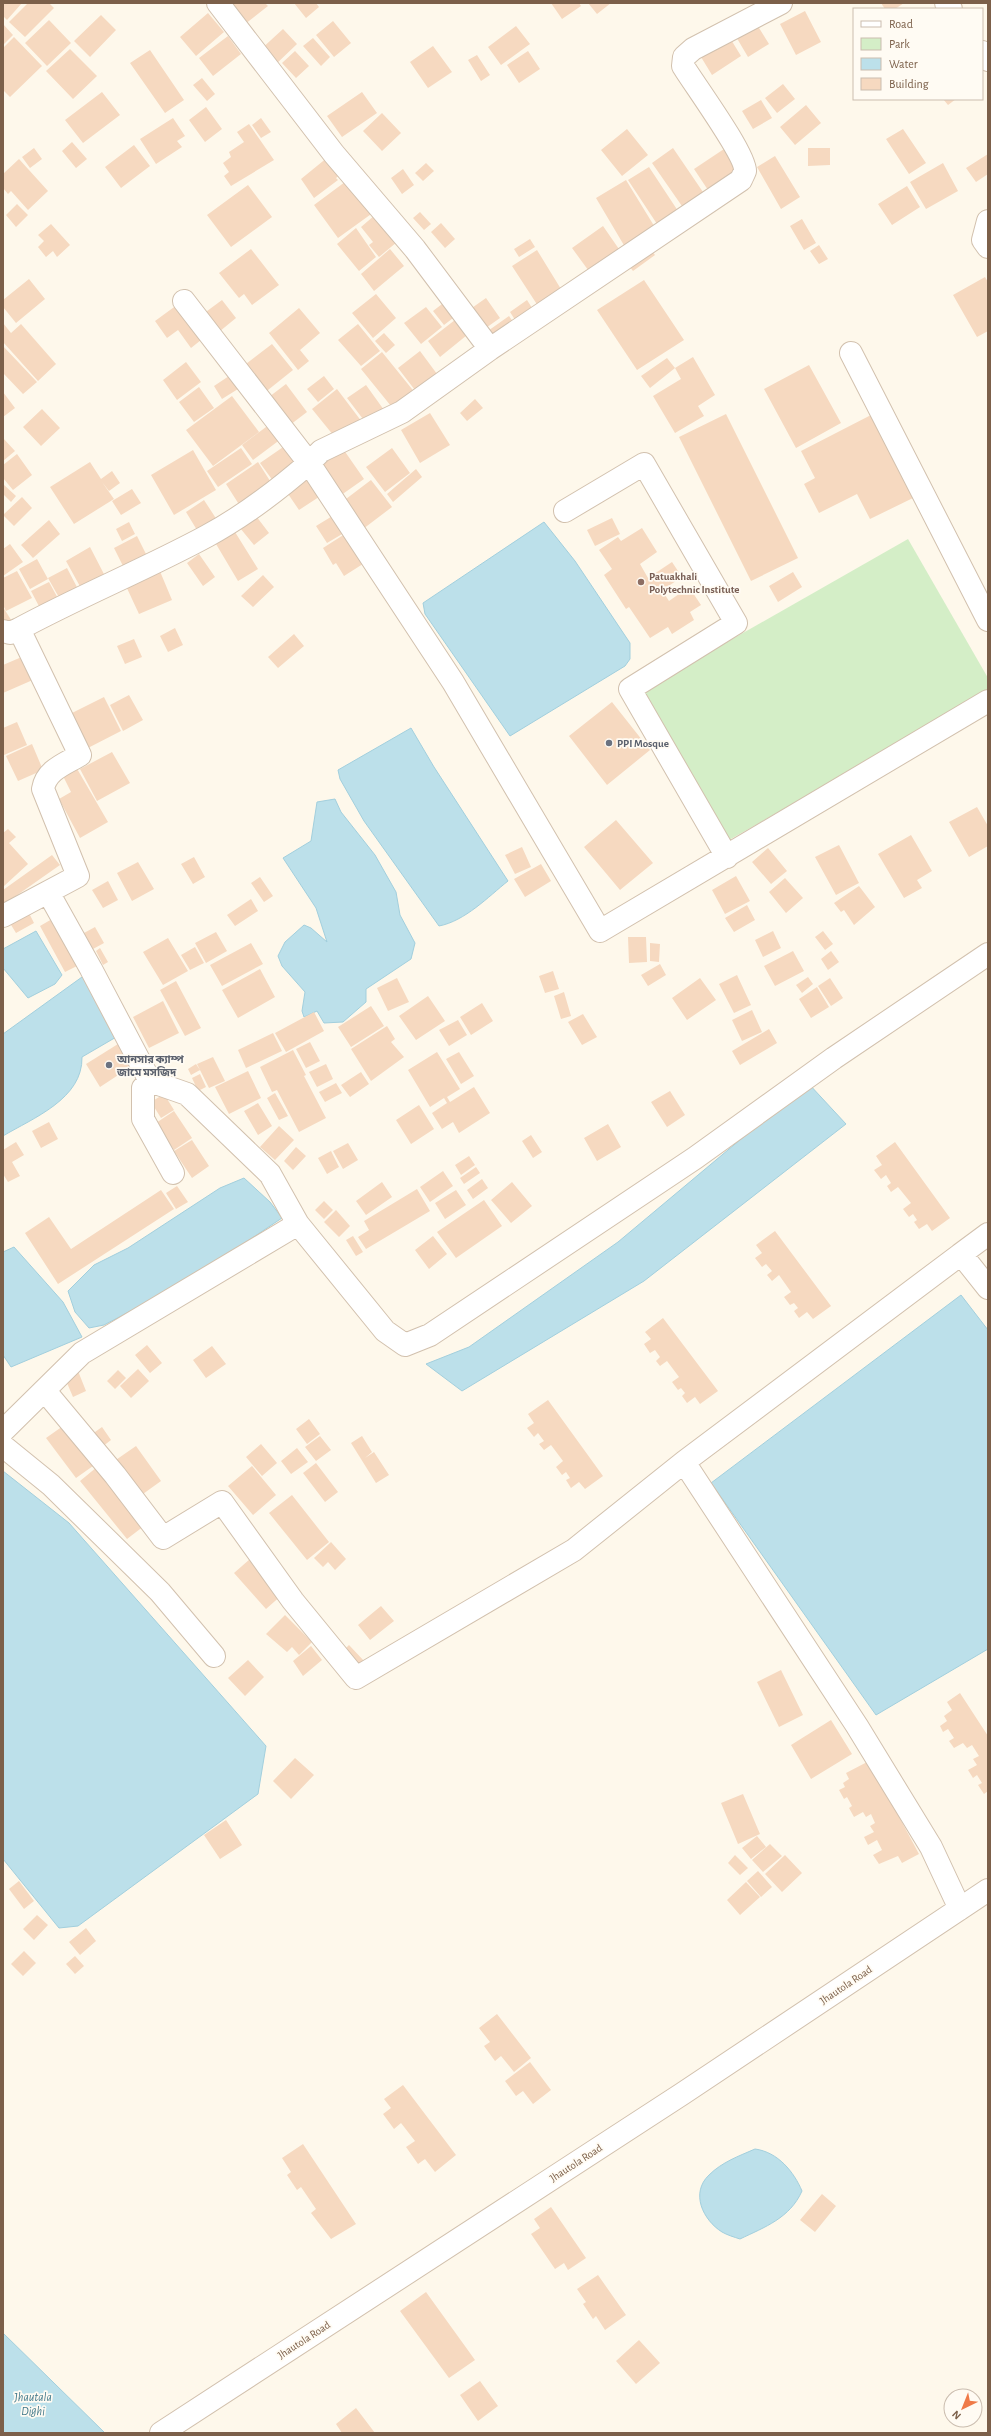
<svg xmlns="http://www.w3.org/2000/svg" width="991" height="2436" viewBox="0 0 991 2436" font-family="'Alegreya Sans','Noto Sans Bengali',sans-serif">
	<rect width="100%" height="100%" fill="#fef8eb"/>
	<path fill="#d4eec7" d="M908,539l80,139v15l-259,147 -86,-150z"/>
	<path fill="#bce0ea" stroke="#a2cfdd" d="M544,522l31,39 55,82v16l-5,7 -115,70 -85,-122 -2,-11z
		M411,728l23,39 74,114c-20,16 -43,40 -69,45l-75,-105 -24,-42 -2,-9z
		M335,799l6,13 34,43 21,37 4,23 15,28 -4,16 -45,30v13l-23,20 -19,1 -7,-12 -13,6 -2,-6 3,-19 -23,-26 -4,-10 7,-14 19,-17 7,3 16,14 -11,-34 -33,-50 28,-17 6,-39z
		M36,931l26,44 -7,9 -27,14 -25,-30v-19z
		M82,977l8,5 28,54 -36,21c1,42 -49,61 -79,79v-102z
		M808,1083l38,41 -202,157 -182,110 -36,-27 43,-17 149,-105z
		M244,1178l26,24 12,16 -94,63 -84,44 -15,3 -14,-16 -7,-21 26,-26 34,-17 92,-60z
		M14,1247l49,55 19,35 -71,30 -8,-12v-103z
		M961,1295l27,35v319l-112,66 -165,-232z
		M3,1471l66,52 197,223 -8,48 -180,132 -19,2 -56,-69z
		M755,2149c23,3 39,23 47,42 -12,27 -37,36 -62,48 -6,-2 -13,-4 -18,-7 -19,-12 -32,-39 -13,-57 13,-13 30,-19 46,-26z
		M3,2333l102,100h-102z"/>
	<path fill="#f6d9c0" d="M3,3h19l-15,17 -4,-4z
		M28,3h21l5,5 -29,29 -16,-15z
		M229,3h36l3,3 -23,18z
		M294,3h22l3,4 -13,11z
		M551,3h28l2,3 -19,13z
		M588,3h23l-14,11z
		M881,3h23l-9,6h-10z
		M805,11l16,31 -25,13 -16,-31z
		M208,13l16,19 -28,24 -16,-19z
		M101,15l15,15 -26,27 -16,-16z
		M49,20l22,23 -24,23 -22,-23z
		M333,21l18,22 -17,14 -18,-22z
		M756,23l13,21 -21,13 -13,-22z
		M3,24l10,11 -10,10z
		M516,26l14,18 -29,21 -13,-18z
		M283,29l14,15 -24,23 -14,-16z
		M228,36l13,18 -28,22 -14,-18z
		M14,37l28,29 -32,31 -7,-7v-42z
		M313,38l17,19 -9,9 -18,-20z
		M730,38l11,18 -29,19 -11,-18z
		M433,46l19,26 -24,16 -18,-26z
		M70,49l27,27 -24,23 -27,-28z
		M150,50l34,50 -19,13 -35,-50z
		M295,51l14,15 -13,12 -14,-15z
		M528,51l12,18 -21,14 -12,-18z
		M477,55l13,20 -9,6 -13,-21z
		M202,78l13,16 -8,7 -14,-16z
		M783,84l12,15 -18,14 -12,-15z
		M102,92l18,23 -37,28 -18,-23z
		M362,92l15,21 -35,24 -15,-21z
		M943,99h13l-8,6z
		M761,100l11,18 -19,11 -11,-18z
		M806,105l15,18 -26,22 -15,-18z
		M206,107l16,22 -17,13 -16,-22z
		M382,113l19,20 -19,18 -19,-20z
		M173,118l12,18 -8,5 5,6 -26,17 -16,-25z
		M261,118l10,14 -10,6 -9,-13z
		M249,124l25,36 -43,26 -7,-10 5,-4 -6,-9 8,-6 -2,-5 15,-10 -7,-10z
		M627,129l21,26 -26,21 -21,-26z
		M903,129l23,34 -17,11 -23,-35z
		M72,142l15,17 -11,9 -14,-17z
		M134,145l16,21 -29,22 -16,-21z
		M34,148l8,11 -12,9 -8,-11z
		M673,148l32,47 -21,14 -32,-46z
		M808,148h22v17l-22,1z
		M724,149l14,21 -30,20 -14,-21z
		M988,154v20l-12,8 -10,-14z
		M775,156l25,41 -19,12 -24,-42z
		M328,157l14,16 -6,5 2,2 -24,18 -13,-19z
		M19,159l29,32 -20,19 -17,-19 -3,3 -5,-6v-14z
		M426,163l8,8 -11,10 -8,-8z
		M943,163l15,28 -32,18 -16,-27z
		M649,167l29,44 -21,13 -29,-44z
		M403,169l11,16 -12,9 -11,-16z
		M349,179l25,33 -36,26 -24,-33z
		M626,180l30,49 -31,18 -29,-49z
		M248,185l24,32 -41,30 -24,-32z
		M907,186l13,21 -28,18 -14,-21z
		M17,204l11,11 -12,12 -10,-12z
		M420,212l11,12 -7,6 -11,-12z
		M375,215l22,27 -18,15 -10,-12 4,-3 -12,-15z
		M802,219l14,24 -12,7 -14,-24z
		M441,223l14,16 -10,9 -14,-16z
		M51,224l19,21 -13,12 -4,-6 -7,6 -8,-10 6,-6 -6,-6z
		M603,226l18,26 -30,22 -19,-26z
		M356,228l20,29 -17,14 -22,-27z
		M530,239l5,8 -16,10 -5,-8z
		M819,245l9,14 -9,5 -9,-13z
		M648,246l7,9 -22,16 -7,-9z
		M251,249l28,36 -27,20 -8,-11 -5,4 -20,-25z
		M390,249l14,17 -30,25 -13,-17z
		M537,250l27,44 -24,15 -28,-43z
		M985,277l3,5v49l-11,6 -24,-42z
		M29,279l16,20 -29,24 -13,-16v-7z
		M644,280l40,60 -47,30 -40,-60z
		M376,294l20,24 -23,20 -21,-25z
		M486,298l14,20 -17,12 -14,-20z
		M222,300l14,18 -22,18 -15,-19z
		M527,300l7,11 -17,12 -7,-11z
		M446,301l11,14 -13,10 -11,-14z
		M181,302l25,34 -15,12 -13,-18 -11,8 -12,-17z
		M426,307l16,20 -21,17 -17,-21z
		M299,308l21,25 -20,17 9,11 -11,9 -29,-37z
		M460,316l12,15 -32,26 -12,-16z
		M509,316l7,10 -23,17 -8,-10z
		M3,323l8,10 10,-9 35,40 -18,17 -35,-39z
		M358,324l22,27 -19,15 -23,-26z
		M384,333l11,12 -9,8 -11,-12z
		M272,344l21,26 -30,24 -21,-27z
		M3,346l34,36 -14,12 -20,-21z
		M420,351l20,27 -22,16 -20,-26z
		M382,352l34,42 -21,17 -34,-42z
		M693,357l22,38 -17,11 6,10 -29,17 -22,-37 28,-17 -6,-11z
		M667,358l8,10 -25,20 -9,-12z
		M186,362l15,20 -24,18 -14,-20z
		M809,365l32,58 -45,25 -32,-59z
		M229,376l9,13 -16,10 -8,-13z
		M324,376l10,13 -16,13 -11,-13z
		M286,384l21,28 -21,16 -21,-28z
		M366,385l18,25 -18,13 -19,-25z
		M199,387l15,21 -20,14 -15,-20z
		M337,389l25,33 -24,19 -26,-32z
		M3,392l12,16 -12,9z
		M232,396l27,36 -46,34 -27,-36z
		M475,399l8,9 -16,13 -7,-8z
		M42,409l18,19 -19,18 -18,-19z
		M430,413l20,32 -30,18 -19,-33z
		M726,414l72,144 -47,23 -72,-144z
		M871,415l42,83 -43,21 -13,-25 -38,19 -15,-29 11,-6 -14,-27z
		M274,421l11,15 -32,24 -11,-15z
		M3,438l12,13 -12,10z
		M289,443l15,23 -28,19 -16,-22z
		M339,443l25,36 -27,19 -25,-36z
		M241,448l11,16 -34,23 -11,-16z
		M392,448l18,25 -25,19 -19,-25z
		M193,450l23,40 -42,25 -23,-40z
		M17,454l15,21 -19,15 -10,-12v-13z
		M90,462l11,17 11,-8 8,12 -11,8 -7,-9 12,17 -40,25 -24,-37z
		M258,462l14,22 -32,22 -14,-22z
		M416,469l6,8 -29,25 -6,-8z
		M310,470l15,23 -26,17 -15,-22z
		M371,480l21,27 -29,22 -21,-27z
		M3,484l13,12 -5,6 -8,-8z
		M132,489l9,14 -20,12 -9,-14z
		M22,497l10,11 -18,18 -11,-11z
		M204,500l15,23 -19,12 -14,-23z
		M339,512l10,18 -22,13 -11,-17z
		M256,516l13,17 -15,12 -14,-17z
		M612,518l8,16 -25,12 -8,-16z
		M49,520l11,14 -27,24 -12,-13z
		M129,522l6,12 -13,7 -6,-12z
		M642,528l15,24 -17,12 8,14 24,-16 10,15 -24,16 2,1 3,-2 6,9 20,-14 12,18 -11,7 4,8 -22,14 -4,-7 -18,11 -21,-31 -3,2 -22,-34 8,-6 -13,-19 19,-13 3,4z
		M235,532l23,37 -20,12 -22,-37z
		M348,532l18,30 -22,14 -8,-13 -3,2 -10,-17z
		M137,536l12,24 -23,12 -12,-24z
		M10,544l13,18 -20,14v-27z
		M90,547l16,31 -24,12 -16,-29z
		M199,554l16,23 -12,9 -16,-23z
		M37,559l11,20 -18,10 -11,-20z
		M67,568l12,23 -18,10 -13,-23z
		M159,569l13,31 -33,14 -14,-30z
		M17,571l15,27 -26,13 -3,-6v-27z
		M793,572l9,15 -24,15 -9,-16z
		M263,575l11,12 -21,20 -12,-11z
		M49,582l11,20 -18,10 -11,-21z
		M3,607l10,16 -10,2z
		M175,628l8,17 -15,7 -8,-16z
		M294,634l10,12 -26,22 -10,-11z
		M134,639l8,18 -17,7 -8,-18z
		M24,656l11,23 -32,14v-28z
		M129,695l14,25 -20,11 -13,-26z
		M104,697l17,34 -35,18 -18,-34z
		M612,702l38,48 -43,35 -38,-49z
		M17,722l10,23 -23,10 -1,-27z
		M32,744l11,26 -25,11 -12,-25z
		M112,752l18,31 -33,18 -17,-32z
		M76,767l32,55 -28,16 -21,-39 12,-7 -8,-16z
		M977,807l11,19v20l-19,11 -20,-35z
		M616,820l37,43 -33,27 -36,-43z
		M8,829l8,8 -7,6 19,21 -25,23v-54z
		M911,835l21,36 -15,9 5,8 -18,10 -26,-44z
		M839,845l20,38 -23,12 -21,-38z
		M522,847l9,20 -16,7 -10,-19z
		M768,848l19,23 -16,13 -19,-22z
		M52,855l8,10 -57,40v-15z
		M194,857l11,20 -12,7 -12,-20z
		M138,862l16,27 -22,12 -15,-28z
		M541,864l10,17 -26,16 -11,-18z
		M736,876l14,25 -25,13 -13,-24z
		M260,877l13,19 -9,6 -13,-19z
		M785,878l18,20 -17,15 -17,-21z
		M108,881l10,19 -15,8 -11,-18z
		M859,886l16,21 -21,18 -10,-15 -3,2 -7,-9z
		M251,899l7,12 -23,15 -8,-11z
		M747,905l8,15 -21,12 -9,-14z
		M27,909l7,14 -18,10 -8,-13z
		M52,919l25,47 -12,6 -25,-46z
		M95,927l9,16 -11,6 -9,-16z
		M773,931l8,17 -18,9 -8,-17z
		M823,931l10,13 -8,6 -10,-13z
		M216,932l11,19 -21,12 -11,-20z
		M628,937h18l1,25 -18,1z
		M168,938l20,33 -25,14 -20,-33z
		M251,943l12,21 -41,22 -12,-21z
		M650,943l10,1 -1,18 -9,-1z
		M195,947l9,16 -14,7 -9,-15z
		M100,948l8,14 -5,3 -7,-14z
		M793,951l11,20 -29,15 -11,-20z
		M831,951l8,11 -11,8 -7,-11z
		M660,964l6,11 -18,11 -7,-11z
		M260,969l15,28 -37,21 -16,-28z
		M553,971l6,18 -14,4 -6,-17z
		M737,975l14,30 -17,8 -15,-29z
		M808,977l5,7 -11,9 -6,-8z
		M397,978l12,24 -21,9 -11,-23z
		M700,978l16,22 -29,20 -15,-22z
		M830,978l13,20 -12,8 -13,-20z
		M176,981l25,47 -16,8 -25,-46z
		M817,987l12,20 -18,11 -12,-19z
		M564,992l7,24 -10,3 -7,-23z
		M428,996l17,25 -29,19 -17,-24z
		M163,1001l16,32 -30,15 -16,-31z
		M482,1003l11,18 -22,14 -11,-18z
		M371,1006l13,20 -33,21 -13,-20z
		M752,1010l10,22 -20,9 -10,-21z
		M314,1012l10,19 -38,21 -11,-19z
		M583,1014l14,23 -15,8 -14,-23z
		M458,1020l9,15 -18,11 -10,-16z
		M387,1026l8,13 -4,3 13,15 -33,24 -20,-32z
		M769,1029l8,14 -37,22 -8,-14z
		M273,1033l9,18 -36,17 -8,-18z
		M310,1042l10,19 -14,7 -10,-19z
		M118,1044l14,22 -32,21 -14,-23z
		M293,1050l13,25 -2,1 22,42 -27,14 -22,-42 -5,2 -12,-25z
		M437,1052l23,37 -13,8 3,5 24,-15 16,26 -31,20 -6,-11 -11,7 -10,-16 15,-10 -3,-5 -14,9 -22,-37z
		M459,1052l15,24 -13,8 -15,-25z
		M213,1057l12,24 -16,7 -12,-24z
		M196,1064l4,6 -9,5 -3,-6z
		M326,1064l7,15 -16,8 -8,-15z
		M248,1071l13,27 -32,16 -14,-27z
		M361,1072l8,12 -19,13 -9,-12z
		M200,1074l6,13 -8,4 -6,-13z
		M336,1083l6,10 -17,9 -6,-10z
		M670,1091l15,24 -18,12 -16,-25z
		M275,1093l13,23 -9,4 -12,-22z
		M164,1094l10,16 -13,8 -10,-16z
		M258,1103l14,23 -14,9 -14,-24z
		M419,1105l15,24 -23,15 -15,-24z
		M174,1111l18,27 -18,12 -18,-27z
		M49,1122l9,17 -17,9 -9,-17z
		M608,1124l13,23 -24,14 -13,-23z
		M279,1126l15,14 -19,20 -15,-13z
		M531,1135l11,17 -9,6 -11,-17z
		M192,1140l17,26 -17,12 -18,-27z
		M16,1142l8,13 -12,7 8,14 -12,6 -5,-8v-24z
		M895,1142l55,76 -18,13 -5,-7 -8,5 -5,-7 3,-2 -4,-6 -4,3 -6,-8 8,-6 -13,-16 -7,5 -4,-6 4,-3 -5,-8 -5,4 -7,-9 8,-5 -6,-9z
		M348,1143l10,17 -15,9 -10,-18z
		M296,1147l10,9 -13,14 -9,-9z
		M331,1151l8,16 -12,7 -9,-16z
		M469,1156l6,9 -14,10 -6,-10z
		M476,1167l4,6 -16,11 -4,-6z
		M443,1171l10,15 -23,16 -10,-15z
		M482,1179l6,9 -15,11 -6,-9z
		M382,1182l10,15 -26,18 -10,-14z
		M512,1182l20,24 -21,17 -20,-23z
		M177,1186l11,16 -12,7 -10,-16z
		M417,1189l13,22 -64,38 -8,-12 11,-7 -5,-9z
		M161,1190l13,19 -116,75 -33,-51 24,-16 22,32z
		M456,1190l10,15 -21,14 -10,-16z
		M484,1200l18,26 -46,32 -19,-26z
		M324,1201l9,9 -9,9 -9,-9z
		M336,1210l14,16 -11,11 -15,-15z
		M775,1231l56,75 -18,13 -6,-7 -8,6 -5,-7 4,-3 -4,-5 -4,2 -6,-8 7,-5 -12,-17 -7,6 -5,-6 5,-4 -6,-7 -4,3 -7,-9 7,-5 -6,-8z
		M353,1236l10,16 -7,4 -10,-16z
		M433,1236l14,18 -18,15 -14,-19z
		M663,1318l55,73 -18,13 -5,-7 -8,6 -5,-7 3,-3 -4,-5 -3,2 -6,-8 7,-5 -12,-16 -7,5 -4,-5 4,-4 -5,-7 -5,3 -6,-9 7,-5 -6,-7z
		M147,1345l15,18 -12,10 -15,-18z
		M212,1346l14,18 -20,14 -13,-18z
		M138,1369l11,12 -18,17 -11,-12z
		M118,1370l8,8 -11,11 -8,-8z
		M78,1371l8,20 -13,6 -9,-21z
		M548,1400l55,76 -18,13 -6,-7 -8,6 -5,-8 4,-2 -4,-6 -4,3 -6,-8 7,-6 -12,-16 -7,5 -5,-6 5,-3 -6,-8 -4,4 -7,-9 7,-5 -6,-9z
		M309,1419l11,15 -13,10 -11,-15z
		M63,1426l30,40 -17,12 -30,-40z
		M102,1427l9,13 -13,10 -10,-13z
		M320,1436l11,14 -15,11 -11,-14z
		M362,1436l10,16 -7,6 9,-6 15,23 -13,8 -25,-40z
		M261,1444l16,19 -15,13 -16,-19z
		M136,1446l25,35 -25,18 -26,-35z
		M297,1448l11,14 -17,12 -10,-13z
		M316,1463l22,29 -13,10 -22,-29z
		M252,1466l24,29 -23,20 -25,-29z
		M97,1467l47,59 -17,13 -47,-58z
		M292,1495l37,47 -22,18 -38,-47z
		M331,1542l15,17 -11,11 -7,-8 -5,5 -9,-9z
		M250,1559l33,35 -17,15 -32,-36z
		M381,1606l13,15 -24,19 -12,-15z
		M285,1615l27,27 -13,13 -7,-8 -5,5 -21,-18z
		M349,1645l16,17 -8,7 -16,-16z
		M311,1646l11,14 -19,16 -10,-15z
		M248,1660l16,17 -19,19 -17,-18z
		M781,1670l22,45 -24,12 -22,-45z
		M960,1693l28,43v55l-4,3 -6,-9 4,-2 -5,-8 -4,3 -5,-8 9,-5 -4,-6 6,-3 -7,-11 -5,3 -4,-5 -9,5 -5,-7 5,-3 -6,-9 -5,3 -3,-6 7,-5 -3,-5 8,-6 -5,-8z
		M831,1720l21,34 -41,25 -20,-34z
		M295,1758l19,17 -23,24 -18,-18z
		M869,1761l50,93 -17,9 -4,-7 -19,8 -6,-9 9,-5 -5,-10 -9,5 -4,-8 10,-5 -4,-6 5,-3 -4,-9 -5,3 -3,-5 -9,5 -5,-9 3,-2 -5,-9 -3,2 -5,-9 6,-3 -2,-4 6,-4 -3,-6z
		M743,1794l17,40 -22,10 -17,-41z
		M226,1820l16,25 -22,14 -16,-24z
		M757,1836l9,11 -15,12 -9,-11z
		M770,1844l12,12 -19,16 -11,-12z
		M735,1855l13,13 -8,7 -12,-12z
		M785,1855l17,18 -20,19 -17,-18z
		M758,1871l14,16 -11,10 -14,-16z
		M19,1881l15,20 -10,8 -15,-20z
		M746,1882l14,15 -20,18 -13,-15z
		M37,1915l11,10 -14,15 -11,-11z
		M86,1928l10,13 -16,14 -11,-13z
		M24,1951l12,12 -13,13 -12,-12z
		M75,1956l9,10 -9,8 -9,-10z
		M497,2014l34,44 -17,14 -13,-16 -6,5 -11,-15 6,-4 -11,-14z
		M530,2062l21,28 -18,14 -10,-13 -7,5 -11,-15z
		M403,2085l53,70 -21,17 -10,-13 -7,5 -12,-17 9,-6 -14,-18 -7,6 -11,-15 8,-6 -7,-9z
		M303,2144l53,80 -25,15 -20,-26 5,-4 -15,-22 -4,3 -10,-15 4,-3 -9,-14z
		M822,2194l14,12 -21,26 -15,-12z
		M551,2207l35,51 -18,12 -4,-7 -9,6 -24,-35 9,-6 -6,-9z
		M598,2275l28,40 -21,15 -9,-14 -3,3 -10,-15 3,-2 -9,-13z
		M426,2292l49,68 -26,18 -49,-67z
		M639,2340l21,23 -24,21 -20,-23z
		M480,2381l18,25 -20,15 -18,-26z
		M356,2408l19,25h-33l-6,-9z"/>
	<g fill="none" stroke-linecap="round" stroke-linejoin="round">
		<g stroke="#d2c1ae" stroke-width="24">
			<path id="minor" d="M218,3l116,151 81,95 75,100 -88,63 -81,39 -12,12 144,219 147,249 388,-230
				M946,3l5,6
				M982,52l6,8
				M988,221l-5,19 5,7
				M490,349l251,-169c1,-3 3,-6 4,-9 1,-16 -51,-87 -62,-105l1,-9 9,-8 88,-46
				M851,353l137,267
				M565,511l79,-47 92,159 -106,66 97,168
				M19,629c61,-33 127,-60 188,-93 37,-20 71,-46 102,-73l-125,-162
				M3,631l7,2 9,-4 61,126c-15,9 -34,15 -37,34l35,87 -75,40
				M48,892l43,77 59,112 37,13 83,80 28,50 87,107 20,14 25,-10 265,-177 139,-100 154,-104
				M150,1081l-7,7v31l30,54
				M988,1234l-27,20 27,34
				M45,1391l70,84 48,63 59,-36 71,99 63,77 218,-128 110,-88
				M3,1431l79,-78 216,-129
				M3,1446l48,39 109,107 54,64
				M960,1909l-29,-62 -74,-121 -173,-264 277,-208
				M161,2433l521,-339 306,-204"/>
		</g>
		<use href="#minor" stroke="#fff" stroke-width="22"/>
	</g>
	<circle fill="#8d6e63" stroke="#fffbf3" stroke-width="1.5" cx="641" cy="582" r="4"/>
	<g fill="#6b7280" stroke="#fffbf3" stroke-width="1.5">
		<circle cx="609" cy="743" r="4"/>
		<circle cx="109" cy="1065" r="4"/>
	</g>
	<g text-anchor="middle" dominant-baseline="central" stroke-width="3.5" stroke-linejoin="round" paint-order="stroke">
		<g font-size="11" font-weight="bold" fill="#785e54" stroke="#fffbf3" text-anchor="start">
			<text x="649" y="576">Patuakhali<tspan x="649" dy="13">Polytechnic Institute</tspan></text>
		</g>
		<g font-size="11" font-weight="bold" fill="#5b616d" stroke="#fffbf3" text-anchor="start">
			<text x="617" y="743">PPI Mosque</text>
			<text x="117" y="1059">আনসার ক্যাম্প<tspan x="117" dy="13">জামে মসজিদ</tspan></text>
		</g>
		<g font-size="11" fill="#7c604a" stroke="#fffbf3">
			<text transform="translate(846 1985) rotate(-34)">Jhautola Road</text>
			<text transform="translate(576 2163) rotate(-33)">Jhautola Road</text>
			<text transform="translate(304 2340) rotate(-33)">Jhautola Road</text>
		</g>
		<g font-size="12" font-style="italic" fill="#3f7789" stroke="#fffbf3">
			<text x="33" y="2397">Jhautala<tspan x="33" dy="14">Dighi</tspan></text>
		</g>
	</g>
	<rect width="991" height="2436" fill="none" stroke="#7c604a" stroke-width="8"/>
	<rect x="853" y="8" width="130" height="92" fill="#fffbf3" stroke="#cbbdaf"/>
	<rect x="861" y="21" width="20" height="6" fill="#ffffff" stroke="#cbbdaf"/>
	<text x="889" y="28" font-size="12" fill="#7c604a">Road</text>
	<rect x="861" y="38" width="20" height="12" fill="#d4eec7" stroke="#cbbdaf"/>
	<text x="889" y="48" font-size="12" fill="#7c604a">Park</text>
	<rect x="861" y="58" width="20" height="12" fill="#bce0ea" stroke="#cbbdaf"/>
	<text x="889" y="68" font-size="12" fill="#7c604a">Water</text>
	<rect x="861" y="78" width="20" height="12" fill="#f6d9c0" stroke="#cbbdaf"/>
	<text x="889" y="88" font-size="12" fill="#7c604a">Building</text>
	<g transform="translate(963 2408) rotate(223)"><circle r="19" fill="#fffbf3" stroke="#cbbdaf"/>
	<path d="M0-3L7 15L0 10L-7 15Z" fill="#ef7a48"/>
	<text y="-6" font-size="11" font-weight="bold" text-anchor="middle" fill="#7c604a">N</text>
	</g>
</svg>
